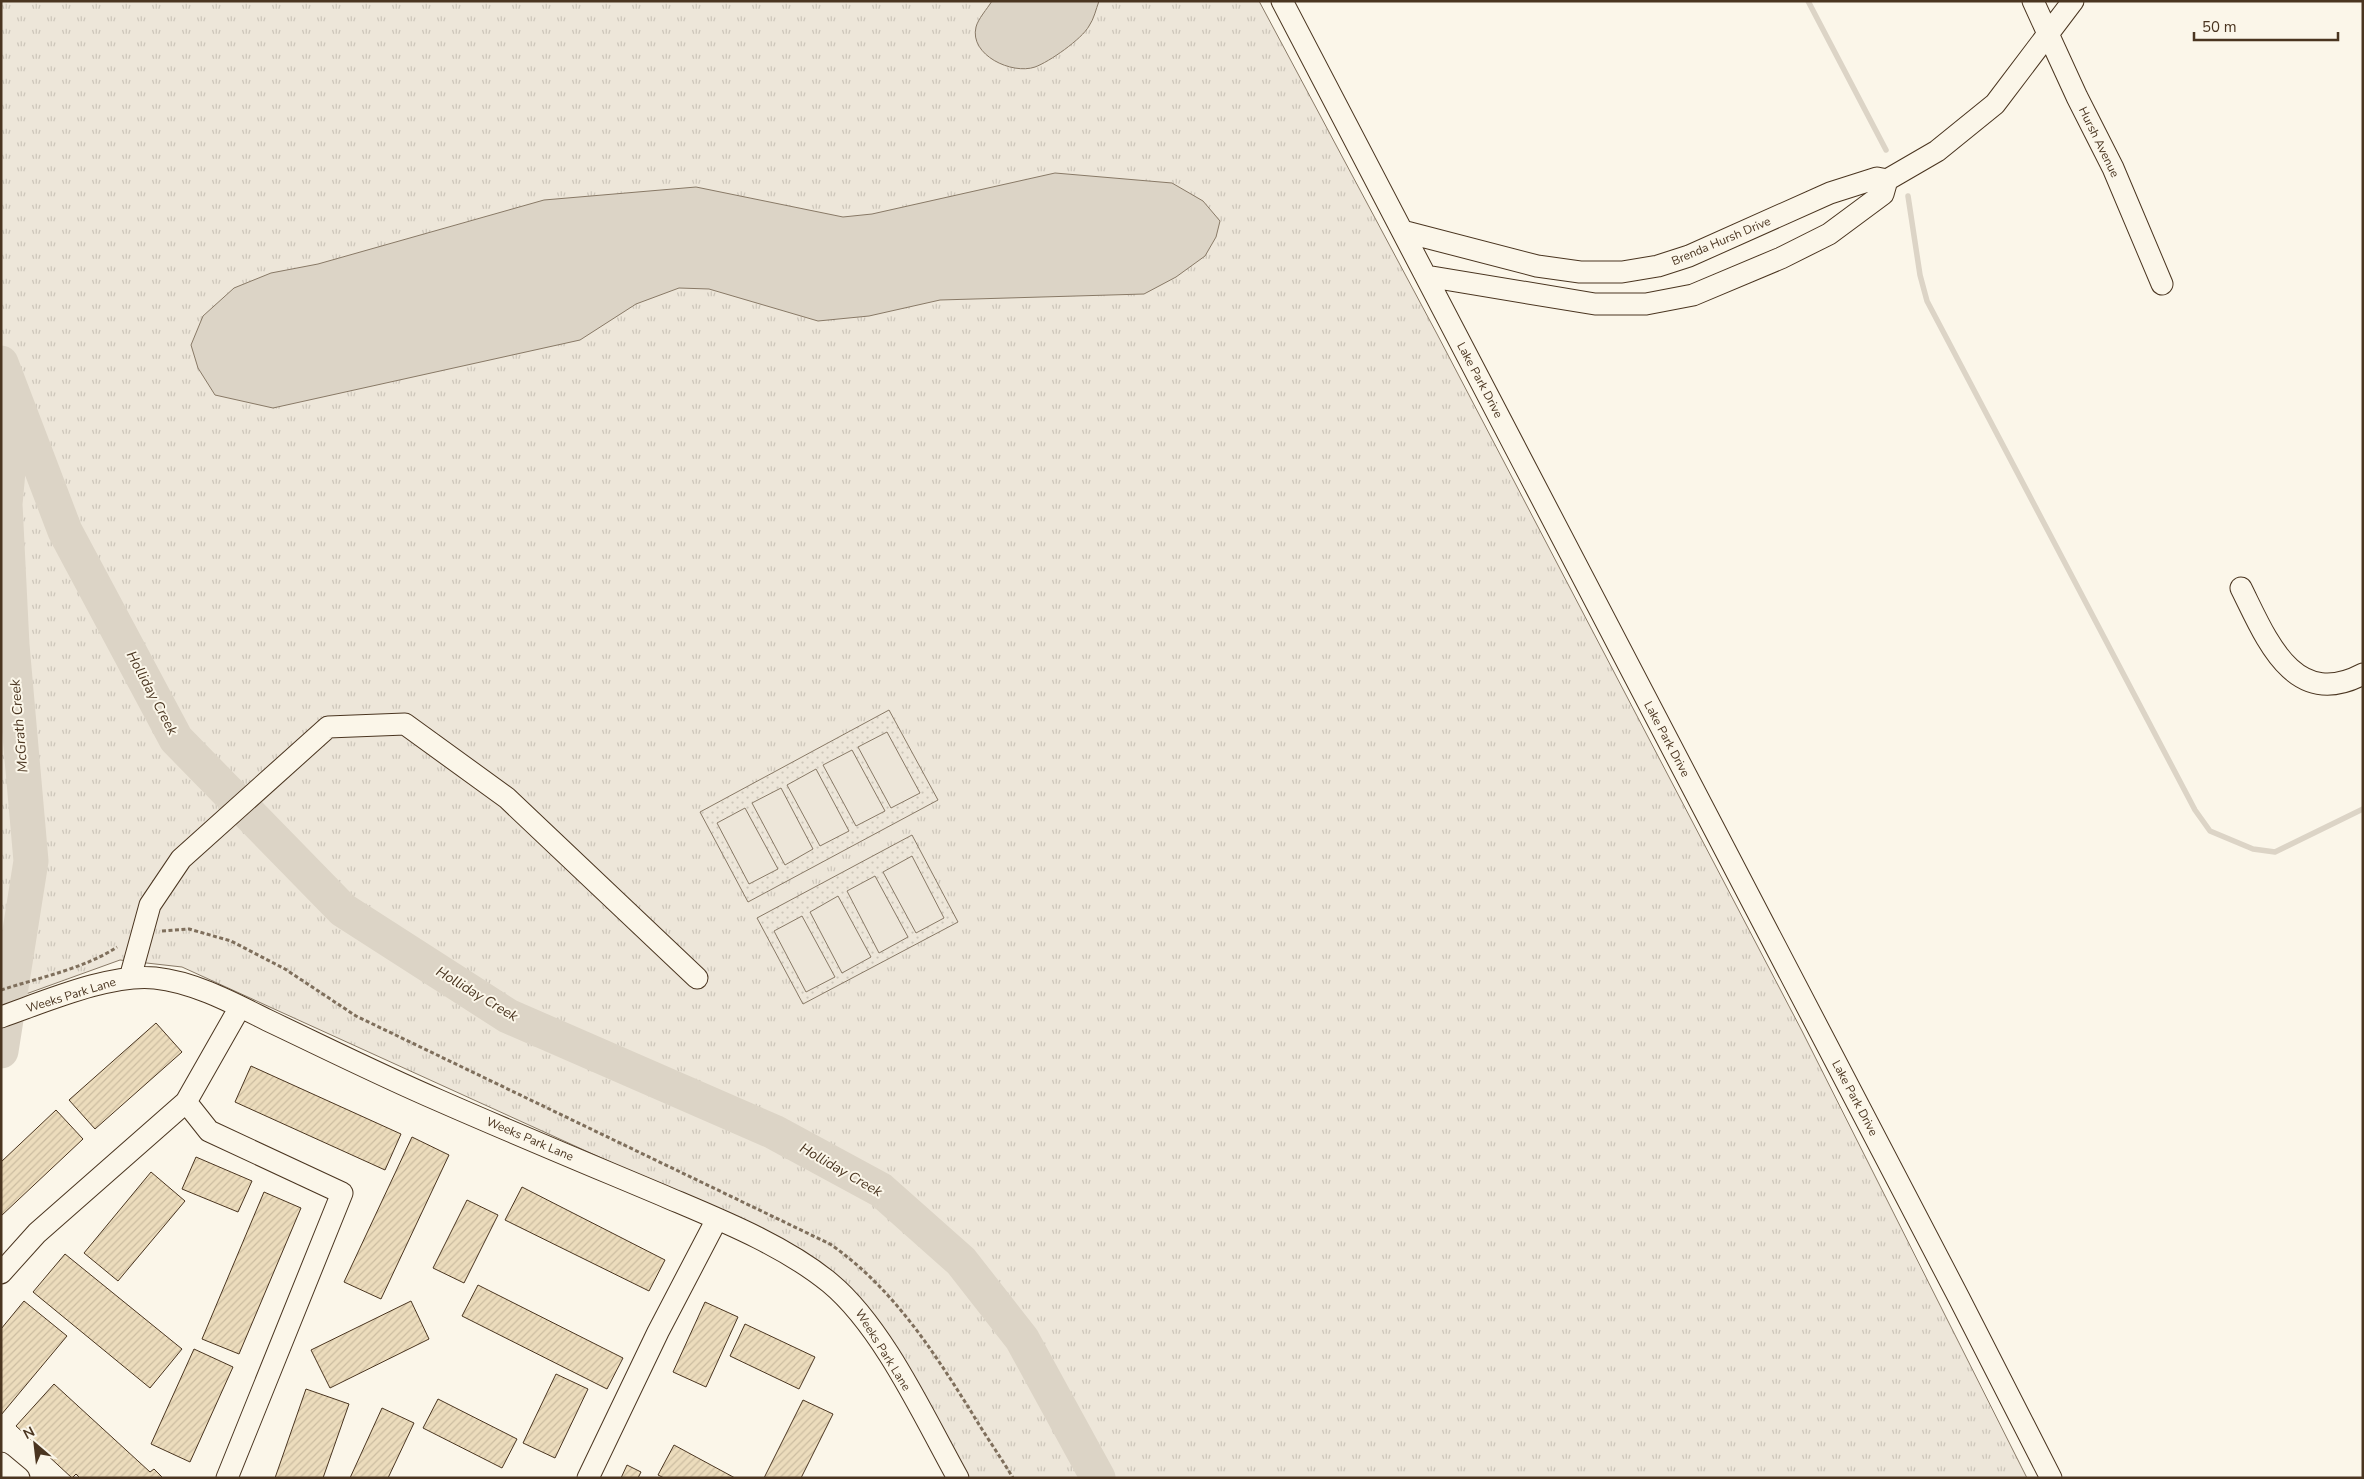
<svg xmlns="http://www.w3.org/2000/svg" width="2364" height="1479" viewBox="0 0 2364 1479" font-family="'Nunito Sans',sans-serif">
	<defs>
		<pattern id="grass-tufts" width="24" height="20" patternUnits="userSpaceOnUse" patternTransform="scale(1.25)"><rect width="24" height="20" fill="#ede6d9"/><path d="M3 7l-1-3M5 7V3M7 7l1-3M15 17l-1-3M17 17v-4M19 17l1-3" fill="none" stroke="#cdc6ba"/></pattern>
		<pattern id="park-dots" width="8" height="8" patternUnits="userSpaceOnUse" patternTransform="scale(1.25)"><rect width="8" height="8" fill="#ede6d9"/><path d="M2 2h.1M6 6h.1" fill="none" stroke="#cdc6ba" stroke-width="1.8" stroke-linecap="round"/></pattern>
		<pattern id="building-hatch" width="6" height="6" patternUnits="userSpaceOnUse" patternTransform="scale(1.25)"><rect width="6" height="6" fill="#ecdcbc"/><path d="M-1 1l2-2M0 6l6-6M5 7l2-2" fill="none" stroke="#ccbda1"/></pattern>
	</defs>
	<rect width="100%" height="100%" fill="#fbf6e9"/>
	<path fill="url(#grass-tufts)" stroke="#887966" d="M1,1h1258l178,333 365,697 225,447h-1060l-97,-165 -150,-101 -538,-245 -62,-7 -119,43z"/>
	<path fill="url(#park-dots)" stroke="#887966" d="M889,710l49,90 -190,102 -48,-90z
		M912,835l46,87 -155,82 -46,-86z"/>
	<path fill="#ede6d9" stroke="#887966" d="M887,732l33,61 -29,15 -33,-61z
		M852,750l33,61 -29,15 -33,-61z
		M816,769l33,62 -29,15 -33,-61z
		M781,788l32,61 -28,16 -33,-62z
		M745,808l33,61 -29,15 -32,-61z
		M912,856l32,62 -28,15 -33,-61z
		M875,876l33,61 -29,16 -32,-62z
		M838,896l33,61 -29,16 -32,-61z
		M802,916l33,61 -29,15 -32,-61z"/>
	<path fill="#dcd4c6" stroke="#887966" d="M992,1h107c-3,8 -5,18 -10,25 -7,13 -40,36 -54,41 -23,8 -66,-12 -59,-40 2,-8 11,-18 16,-26z
		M1055,173l117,10 31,18 17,20 -4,16 -11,19 -29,21 -32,17 -204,6 -71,16 -51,5 -109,-32 -30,-1 -43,16 -56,36 -307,68 -58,-13 -17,-27 -7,-23 12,-29 31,-28 37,-15 47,-9 226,-64 152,-13 147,30 29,-3z"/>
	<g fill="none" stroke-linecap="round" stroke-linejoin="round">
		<path stroke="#dcd4c6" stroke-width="5.5" d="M1808,1l78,149
			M1908,196l12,79 7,26 268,509 15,21 43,18 22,3 88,-43"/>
		<path stroke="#dcd4c6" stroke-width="35" d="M1,363l64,168 111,208 167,171 165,106 266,116 107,58 80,71 61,78 76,139
			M1,1051l30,-190 -19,-216 -7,-141 9,-98"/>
	</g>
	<path fill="url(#building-hatch)" stroke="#4a3520" d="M156,1023l26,29 -87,77 -26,-29z
		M251,1066l150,68 -16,36 -150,-68z
		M56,1110l27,29 -82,77v-54z
		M412,1137l37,18 -68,144 -37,-17z
		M196,1157l56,24 -14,31 -56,-23z
		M151,1172l34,29 -67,80 -34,-28z
		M522,1187l143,73 -16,31 -144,-71z
		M264,1192l37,16 -62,146 -37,-15z
		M467,1200l31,15 -34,68 -31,-15z
		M65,1254l117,95 -32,39 -117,-96z
		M478,1285l145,73 -16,31 -145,-73z
		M24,1301l43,35 -66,79v-86z
		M411,1301l18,38 -99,49 -19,-38z
		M705,1302l33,15 -32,70 -33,-15z
		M745,1324l70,33 -16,32 -69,-33z
		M194,1349l39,18 -43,95 -39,-18z
		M556,1374l32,15 -33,69 -32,-15z
		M54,1384l96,88 4,-3 9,9h-83l-4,-4 -4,4 -56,-52z
		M306,1389l43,15 -26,74h-48z
		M438,1399l79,40 -15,29 -79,-40z
		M803,1400l30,14 -32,64h-37z
		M382,1408l32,15 -26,55h-38z
		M674,1445l61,33h-71l-6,-3z
		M627,1465l14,7 -3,6h-17z"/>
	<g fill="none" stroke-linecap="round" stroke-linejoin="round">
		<g stroke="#4a3520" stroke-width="23">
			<path id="minor" d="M1282,1l677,1297 92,180
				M2033,1l44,96 36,71 49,116
				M1402,231l135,35 43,6h42l36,-6 31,-10 141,-63 47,-15 10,2
				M1426,276l169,28h51l47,-9 88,-37 48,-24 54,-40 4,-14 50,-29 58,-47 78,-103
				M2241,588c25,50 52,123 122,86
				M130,978l20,-73 31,-46 147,-132 77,-3 102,74 190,180
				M1,1017c43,-15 110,-44 154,-39 39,4 78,25 112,42 57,27 113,55 171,80 75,33 150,64 226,96 54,23 120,49 166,87 53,44 94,134 128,195
				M186,1102l23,29 133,62 -115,285
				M1,1273l36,-40 149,-131 54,-95
				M1,1463l18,15
				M588,1478l70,-146 59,-113"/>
		</g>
		<path stroke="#7f6f5c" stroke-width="3" stroke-dasharray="4 2.5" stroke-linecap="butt" d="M162,931l27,-2 42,12 54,28 71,47 474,228c62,43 102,105 142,169 13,22 28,43 41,65
			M1,990c37,-12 85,-22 116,-43"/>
		<use href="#minor" stroke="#fbf6e9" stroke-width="21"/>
	</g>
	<g text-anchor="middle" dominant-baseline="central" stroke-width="4" stroke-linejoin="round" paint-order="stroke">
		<g font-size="12" fill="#4a3520" stroke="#fbf6e9">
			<text transform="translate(2099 142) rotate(64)">Hursh Avenue</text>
			<text transform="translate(1721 241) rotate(-23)">Brenda Hursh Drive</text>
			<text transform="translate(1480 380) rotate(62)">Lake Park Drive</text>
			<text transform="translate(1667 739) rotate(62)">Lake Park Drive</text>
			<text transform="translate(71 995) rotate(-17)">Weeks Park Lane</text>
			<text transform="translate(1855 1098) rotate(62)">Lake Park Drive</text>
			<text transform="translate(530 1139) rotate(23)">Weeks Park Lane</text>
			<text transform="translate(883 1350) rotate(58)">Weeks Park Lane</text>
		</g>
		<g font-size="14" font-style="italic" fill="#4a3520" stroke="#fbf6e9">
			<text transform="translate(152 693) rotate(62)">Holliday Creek</text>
			<text transform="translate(19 726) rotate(-95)">McGrath Creek</text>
			<text transform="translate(477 994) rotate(31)">Holliday Creek</text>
			<text transform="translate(841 1170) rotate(30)">Holliday Creek</text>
		</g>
	</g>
	<rect width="2364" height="1479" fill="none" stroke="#4a3520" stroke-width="5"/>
	<g transform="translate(35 1444) rotate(332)" stroke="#fbf6e9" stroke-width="4" paint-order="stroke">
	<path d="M0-4L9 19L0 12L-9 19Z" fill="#4a3520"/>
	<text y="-8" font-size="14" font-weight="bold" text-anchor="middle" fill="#4a3520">N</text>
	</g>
	<path d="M2194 32v8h144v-8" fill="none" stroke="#4a3520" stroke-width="2.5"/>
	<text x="2202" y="32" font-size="15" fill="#4a3520" stroke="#fbf6e9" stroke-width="4" paint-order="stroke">50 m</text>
</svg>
